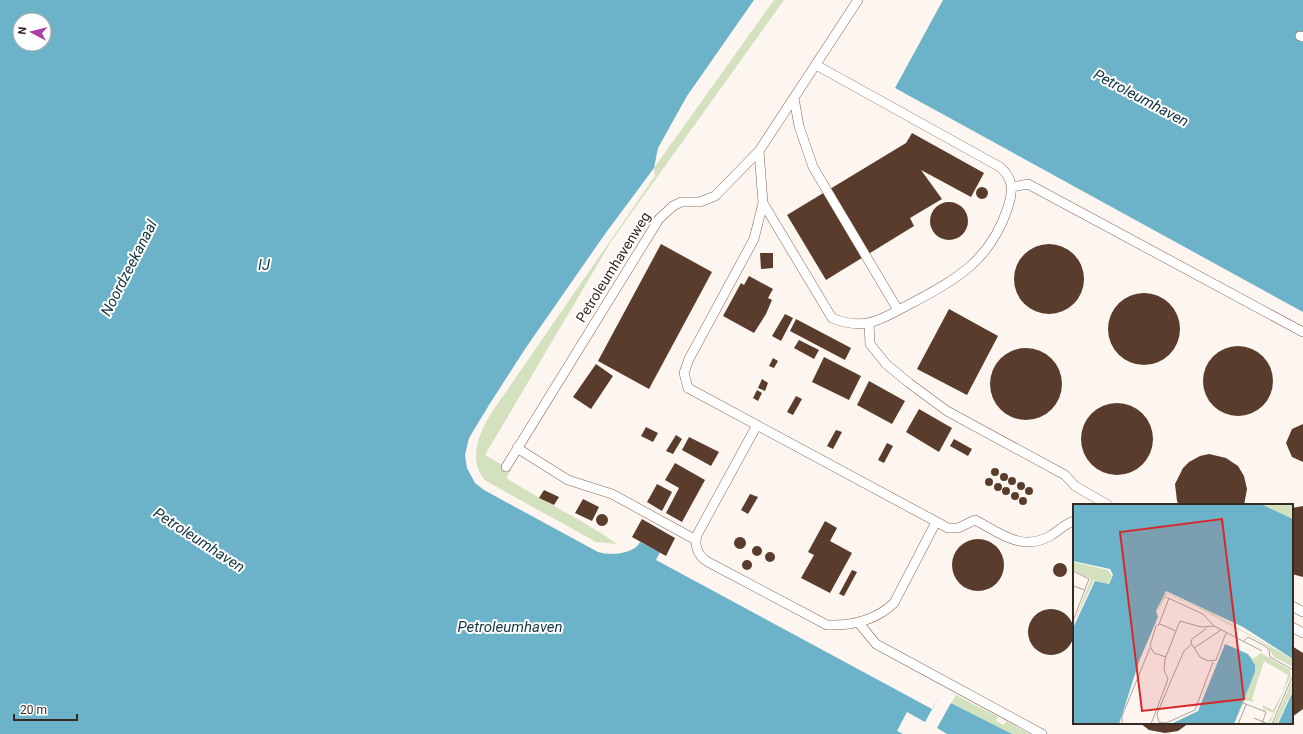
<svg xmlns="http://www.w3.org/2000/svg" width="1303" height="734" viewBox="0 0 1303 734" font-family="Roboto,sans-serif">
	<rect width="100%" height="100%" fill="#fcf5f0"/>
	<path fill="#d4e1be" d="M774,0h10l-172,240 -127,215 26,15 -5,8c36,23 76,41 111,66l-21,-2 -110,-61c-19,-19 -7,-49 6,-69l163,-236 -1,-8z
		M956,695l42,22 -2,4 8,4 2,-4 24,13h-18l-61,-31z"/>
	<path fill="#6cb3c9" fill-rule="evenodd" d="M0,0h754l-67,96 -29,52 -4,20 -49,66 -80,115 -36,56 -20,33 -4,17 2,13 8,15 9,7 114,62c13,4 36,2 42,-10l20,10 -4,8 276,149 7,-12 73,37h-1012zM20,20h24v24h-24z
		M943,0h360v312l-408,-224z"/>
	<path fill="#fcf5f0" d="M940,695l12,6 -15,27 10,6h-44l-6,-3 10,-19 18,10z"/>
	<path fill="#593c2b" d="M912,133l72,40 -13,24 -50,-27 21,29 -32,19 4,8 -88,54 -39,-65 119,-72z
		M976 193a6 6 0 1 1 12 0a6 6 0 1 1-12 0Z
		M930 221a19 19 0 1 1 38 0a19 19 0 1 1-38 0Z
		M1014 279a35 35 0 1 1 70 0a35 35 0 1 1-70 0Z
		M661,244l51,28 -63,117 -51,-28z
		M760,253h13v15l-12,1z
		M749,276l24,13 -5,9 4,2 -6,14 -12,19 -31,-17 18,-33 3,2z
		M1108 329a36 36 0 1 1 72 0a36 36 0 1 1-72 0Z
		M949,309l49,27 -31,59 -50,-26z
		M785,314l8,4 -12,23 -9,-5z
		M796,319l55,29 -6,12 -55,-29z
		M799,340l20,10 -5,9 -20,-11z
		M1203 381a35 35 0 1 1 70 0a35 35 0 1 1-70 0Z
		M990 384a36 36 0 1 1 72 0a36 36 0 1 1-72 0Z
		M824,357l37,19 -12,24 -37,-18z
		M773,358l5,3 -4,7 -5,-2z
		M596,364l17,12 -22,33 -18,-12z
		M762,379l6,4 -3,8 -7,-3z
		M869,381l36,20 -13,23 -35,-19z
		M757,390l5,3 -4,8 -5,-3z
		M796,396l6,3 -9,16 -6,-3z
		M1081 439a36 36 0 1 1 72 0a36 36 0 1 1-72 0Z
		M919,409l33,19 -13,24 -33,-20z
		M1303,424v38l-11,-5 -6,-14 6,-14z
		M646,427l12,6 -5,9 -12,-6z
		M836,430l6,2 -9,17 -6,-3z
		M676,435l6,4 -9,15 -7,-3z
		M689,437l30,15 -8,14 -29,-16z
		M954,439l18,10 -4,7 -18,-10z
		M887,443l6,3 -9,17 -6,-3z
		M1209,454l17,4 12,8 6,10 3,13 -3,16h-65l-2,-4 -2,-17 8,-16 6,-6 11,-6z
		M675,463l30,17 -23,42 -16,-9 13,-25 -14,-8z
		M991 472a4 4 0 1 1 8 0a4 4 0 1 1-8 0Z
		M1000 477a4 4 0 1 1 8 0a4 4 0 1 1-8 0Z
		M1008 481a4 4 0 1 1 8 0a4 4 0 1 1-8 0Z
		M985 482a4 4 0 1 1 8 0a4 4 0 1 1-8 0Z
		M1017 486a4 4 0 1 1 8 0a4 4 0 1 1-8 0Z
		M994 487a4 4 0 1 1 8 0a4 4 0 1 1-8 0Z
		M657,484l15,8 -10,19 -15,-9z
		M1002 491a4 4 0 1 1 8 0a4 4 0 1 1-8 0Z
		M1025 491a4 4 0 1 1 8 0a4 4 0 1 1-8 0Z
		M544,490l15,7 -5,8 -15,-7z
		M1011 496a4 4 0 1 1 8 0a4 4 0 1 1-8 0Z
		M750,494l8,3 -10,17 -7,-4z
		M1019 501a4 4 0 1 1 8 0a4 4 0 1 1-8 0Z
		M583,499l16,8 -7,14 -17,-8z
		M1303,506v71l-11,-3v-66z
		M596 520a6 6 0 1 1 12 0a6 6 0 1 1-12 0Z
		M642,519l33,19 -9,18 -34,-19z
		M825,521l12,7 -7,13 22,12 -22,40 -29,-15 13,-23 -6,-3z
		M734 543a6 6 0 1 1 12 0a6 6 0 1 1-12 0Z
		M952 565a26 26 0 1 1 52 0a26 26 0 1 1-52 0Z
		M752 551a5 5 0 1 1 10 0a5 5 0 1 1-10 0Z
		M765 557a5 5 0 1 1 10 0a5 5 0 1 1-10 0Z
		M742 565a5 5 0 1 1 10 0a5 5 0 1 1-10 0Z
		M1053 570a7 7 0 1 1 14 0a7 7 0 1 1-14 0Z
		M852,570l5,2 -13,24 -5,-2z
		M1028 632a23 23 0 1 1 46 0a23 23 0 1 1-46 0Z
		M1292,646l11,7v56l-11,8z
		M1140,723h49l-11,8 -13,2 -16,-3z"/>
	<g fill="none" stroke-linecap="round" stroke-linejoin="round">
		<g stroke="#886855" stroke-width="10">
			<path id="lane" d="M1300,36l3,1
				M794,98l5,28 14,41 85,143
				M759,151l4,52 -9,36 -65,120 -5,14 4,15 260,140h10l17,-8c25,13 47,32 75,16 9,-5 14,-12 24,-15
				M1012,187l16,-3 275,148
				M763,203l69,115c12,5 23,7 36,5 15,-3 30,-13 44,-20 45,-24 79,-43 96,-96 5,-16 6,-28 -8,-40l-184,-102
				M869,323l1,21 16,20 23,19 38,28 118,64 10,11 33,19
				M757,425l-60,110c-3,11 1,21 11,27l119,63c25,1 49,-5 67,-22l42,-81
				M517,448l51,32 44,14 84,46
				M506,467l153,-248 14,-13 8,-4h19l15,-6 44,-45 99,-151
				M1292,606l11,6
				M858,622l18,22 166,90
				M1292,627l11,6"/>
		</g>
		<use href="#lane" stroke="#fff" stroke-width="9"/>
	</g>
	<g text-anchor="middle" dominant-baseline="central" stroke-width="4" stroke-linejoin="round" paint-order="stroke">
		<g font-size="14" fill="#362921" stroke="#fff">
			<text transform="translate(613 267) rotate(-58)">Petroleumhavenweg</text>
		</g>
		<g font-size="15" font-style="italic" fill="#143741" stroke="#fff">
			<text transform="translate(1141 98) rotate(28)">Petroleumhaven</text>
			<text x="264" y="265">IJ</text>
			<text transform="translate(129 268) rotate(-63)">Noordzeekanaal</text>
			<text transform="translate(199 540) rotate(33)">Petroleumhaven</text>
			<text x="510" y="627">Petroleumhaven</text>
		</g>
	</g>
	<g transform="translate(1073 504)">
		<rect width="220" height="220" fill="#fcf5f0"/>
		<path d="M188,0h32v15l-31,-14zM0,58l35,8 4,6 -4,8 -14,-4 -21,45 18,-46 -18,-9zM94,89l43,19 79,45 4,2v8l-19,-10 -8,-12 -10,-6 -57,-31 -32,-14 -10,19 6,-17zM188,149l29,17 1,5 -21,48 -2,-1 6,-9 -11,-4v-4l10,5 10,-18 5,-17 -24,-14 -12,38 2,3 -9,-2 -11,24 21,-52 -7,-18 5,5zM220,175v10l-16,35h-4z" fill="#d4e1be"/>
		<path d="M0,0h188l32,15v140l-50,-32 -77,-36 -10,20 2,6 -18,42 -21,65h-46v-96l22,-47 14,3 4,-9 -3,-6 -37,-8zM152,140l23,10 7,11v7l-21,52h-63l27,-13zM220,187v33h-15z" fill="#6cb3c9"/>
		<path fill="none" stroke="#ada39d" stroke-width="1" d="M0,67l16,8 -16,42M0,82l12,4M93,93l37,17 11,12 48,25M86,120l10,-26M134,124l-15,11 -1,4 9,14 8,4 8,-1 10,-27M171,137l4,-4 17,9 4,4 1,7 23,13M119,140l-8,7 -11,25 -16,38 2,8 7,1 29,-13 18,-48M121,144l27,-18M93,153l-12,-4 -4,-7 6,-20 4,-2 16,7M166,195l-1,2 28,11 -4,12M181,214l14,6M49,220v-8l28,-68M78,220l17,-45 -4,-9 1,-11 15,-38 21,6 13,-1M165,220l8,-19M199,220l21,-49"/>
		<path fill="#d62828" fill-opacity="0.15" stroke="#d62828" stroke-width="2" d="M149,15l22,180 -102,12 -22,-179z"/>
		<rect width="220" height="220" fill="none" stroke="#362921" stroke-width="2"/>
	</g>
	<g transform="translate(32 32) rotate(277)"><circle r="19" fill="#ffffff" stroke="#afa9a6"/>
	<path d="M0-3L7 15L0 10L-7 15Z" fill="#a942a6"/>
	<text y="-6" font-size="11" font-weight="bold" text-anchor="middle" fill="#362921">N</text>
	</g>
	<path d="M14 714v6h63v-6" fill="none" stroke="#362921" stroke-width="2"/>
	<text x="20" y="714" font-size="12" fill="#362921" stroke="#ffffff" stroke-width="3" paint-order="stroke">20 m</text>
</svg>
